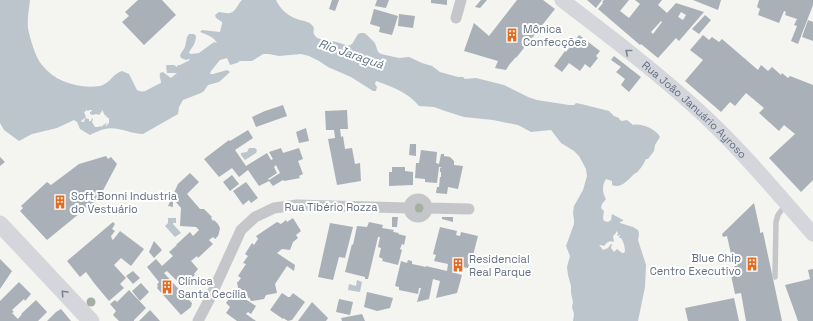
<svg xmlns="http://www.w3.org/2000/svg" width="813" height="321" viewBox="0 0 813 321" font-family="'Space Grotesk',sans-serif">
	<rect width="100%" height="100%" fill="#f4f4f0"/>
	<path fill="#bcc5cc" fill-rule="evenodd" d="M0,0h30c-1,9 -3,19 -2,28 2,10 7,29 14,37 13,17 37,24 58,21 10,-2 13,-13 22,-15l7,3 8,16c7,3 8,1 14,-2 3,-2 6,-3 10,-5 0,-4 -2,-6 -1,-10l3,-1 8,6 6,-5h-10l-1,-7 1,-1h7l3,2 1,-2h2l10,-5 -1,-1 -3,1 -5,-2 -1,-3 5,-8 2,-10 2,-3h5l2,2c0,6 -3,11 -7,16l1,2 9,-1 15,-11 3,1c-4,-7 -10,-8 -17,-11l2,-2 18,2 2,-8v-2l-6,-4 -1,-3 4,-3c3,0 8,2 11,1 6,-1 8,-10 12,-13h34c4,9 12,16 21,19 7,3 13,1 17,9 -3,12 10,12 18,13 6,1 11,3 16,5l4,-2 6,-10 3,-1h3l3,2 8,8 3,9 3,2 18,4 10,-1 13,6 10,3 8,6 18,5h5l2,2 11,-1 28,7 24,12 9,3 32,5h5l2,-2 5,1 28,7 5,5 5,2c1,4 4,3 8,2l6,5c8,-2 23,4 27,12l-5,8 -1,6 -6,8h-2c-2,4 -4,8 -7,11 -1,2 -3,3 -5,4 -6,6 -13,15 -22,11v-4l-6,-2c-4,6 -4,14 0,20l-4,5 -1,4 3,3 -1,7 1,3 4,1 3,-2 1,-6 11,6v1l-3,1v1l13,4 5,3 1,4 -1,6 8,25 -1,22 -7,34h-65l1,-7 -2,-7 1,-5 -2,-9v-7l-3,-11 -1,-8 3,-11 -4,-10 8,-22v-4l-1,-7 1,-7 9,-16 4,-14 -1,-7 -7,-13 -5,-5 -13,-8 -10,-13 -20,2 -13,-7 -25,-5 -29,-3 -19,-6 -11,-4 -15,-1c-10,-13 -28,-20 -43,-25l-1,3 2,3 -1,4h-3l-22,-14 -23,-10 -9,-6 -10,-5 -8,-2 -22,2 -10,-2h-6l-3,2 -8,5h-12l-3,2 -7,2 -3,-7 -7,2 -9,11 -1,3h3l14,-4 3,2 -11,10 -11,3 -4,6 -3,2 -18,7 -4,7 -1,7 -35,20c-13,0 -25,-8 -38,-5 -5,1 -11,4 -15,6l-10,-6 -3,-7 -3,-2 -17,8 -25,6 -13,7 -15,-11 -4,-7zM86,109l1,2 3,-1h2v1l-2,1v2l3,1 3,-1 4,1v-2l2,-1 -1,-2 2,1 1,3 4,4h1v5l-3,3 -1,-1 2,-1 -1,-1 -5,4 -1,-1 -2,1h-3l-3,-5 1,-3 -1,-1 -1,3h-2v-2l-4,-1 -1,4h-2l-1,-1 5,-4 -2,-5 2,-1zM616,231l2,2 -1,3 3,-1 -1,3h2c3,5 4,9 4,14l-2,1h-1l-5,-4 -3,3 -3,-4 1,-4h-1l-3,4 -5,2 -3,-4 -1,-1h2l3,1c3,-4 6,-6 10,-4l-1,-6 3,-3z
		M249,148h6l2,2 -1,3 -11,7 -4,-5v-2l6,-1z
		M168,218h8v5h-3v1l8,9 -6,4 -10,-11 3,-3z
		M357,280l5,2 -2,10 -12,-2 1,-6 7,2z"/>
	<path fill="#aab0b7" fill-rule="evenodd" d="M138,0h24l14,15 -32,30 -22,-23 7,-6 -4,-4z
		M332,0h7l-4,11 -6,-2z
		M377,0h12l-3,8 -11,-2z
		M431,0h16v5l-16,-2z
		M481,0h6l-7,8 -5,-1z
		M517,0h26l12,9 -39,49v-1l-7,8 -3,5 -11,-2 3,-7 -34,-10 10,-28 15,13z
		M587,0h15l-6,8z
		M604,0h25l-9,11 9,7 11,-14 -5,-4h27l-4,5 9,8 9,-10 28,9 -25,29 -3,-3 -18,20 -17,-14 -1,1 -42,-36 5,-6 -1,-1zM681,12l5,3 -3,5 -5,-3zM661,21l1,1 -9,12 -2,-2z
		M693,0h28l-3,10z
		M759,0h54v5l-15,39 -7,-3 6,-15 -3,-1 3,-6 -12,-4 1,-3 -2,-1 -5,12 -21,-8 2,-6 -3,-2z
		M374,9l24,7 -6,19 -13,-3 1,-5 -10,-3z
		M399,14l16,2 -2,12 -15,-2z
		M705,15l6,5 -12,14 -7,-5z
		M808,20l5,2v19l-11,-4z
		M579,35l21,16 -4,5 2,2 -8,10 -5,-4 -5,7 -11,-8 -7,9 -8,-6 11,-15 1,1z
		M703,35l6,5 3,-3 7,5 3,-3 36,31 3,-5 7,6 4,-4 9,8 1,-2 6,5 2,-2 23,9v95l-12,12 -32,-34 26,-24 -11,-9 -5,6 -20,-18 5,-5 -18,-15 -11,13 -5,-4 -9,10 -36,-31 18,-21 -13,-10z
		M614,56l27,21 -12,15 -8,-7 4,-6 -9,-7 5,-5 -10,-7z
		M283,105l4,11 -31,11 -4,-10 13,-6z
		M347,110l1,19h-8l1,8 2,-1 2,13 7,-1 3,16 5,-1 1,18 -24,4 -9,-46 7,-1 -1,-8h-8l-1,-19z
		M306,128l3,13 -10,2 -3,-11z
		M248,130l5,8 -18,12 11,16 21,-13 4,7 2,-1 -4,-7 12,-4 2,5 16,-5 4,11 -5,2 5,13 -4,2 1,2 -16,3 -1,-1 -10,6 -4,-5 -10,5 -11,-16 -9,7 -7,-9 -13,9 -15,-18 25,-19 1,1zM276,165l4,8 -11,7 -1,-1 9,-6 -3,-6z
		M410,144h6v12l-7,-1z
		M421,150l16,2 -1,11 3,1 2,-10h3v2l6,1 4,4v4l9,1 -5,23 -10,-2 -1,7 -11,-1 1,-6h2l1,-10h1v-5h-1v-4l2,-1h-3l-2,16 -12,-1v-3l-10,-1 1,-15h3z
		M106,156l2,3 3,-2 6,7 -18,34 -14,11 -38,31 -27,-29 3,-3 -2,-2 26,-24 4,3 28,-21z
		M0,157l5,5 -5,4z
		M392,167h13v4l8,1v13l-24,1v-14h3z
		M190,173l9,9 -12,12 13,15h4l8,8 -1,1 2,3 1,-1 4,4 2,4 -1,5 -1,3 -3,3 -2,-2 -4,3 4,4 -15,14 -1,-2 -6,5 7,8 -4,5 1,1 -8,7 -1,-1 -5,4 -14,-14 -3,2 20,22 2,-2 5,5 -2,2 3,3 -1,4 -10,8 -24,-27 1,-2 -1,-1 2,-3 -12,-15 9,-8 6,7 11,-10 -4,-4 8,-7h-1l2,-2 12,-11 3,4 6,-6 -3,-3 -16,-1 1,-18 -6,-7 -2,1v5l-5,-1 10,-22z
		M232,175l7,9 -9,7 -7,-9z
		M246,182l12,16 -7,5 -2,-3 -6,5 -10,-14z
		M754,203l6,27v3l3,-1 19,89h-36l-5,-28 -6,1 -4,-19 5,-1 -4,-20h-1l-4,-18 -4,1 -1,-3z
		M392,217h6l-1,10h-5z
		M442,217h11v5l-11,-3z
		M293,218l8,13 -5,4 2,3 -5,4 -3,8 -8,-1 -5,4 18,12 -1,6 -7,-5 -12,18 2,9 -11,2 -2,4 -12,2 -2,-1v-2h-3l-7,-5 -1,2 17,11 -5,8 -3,-2 -2,2 10,7h-19l-11,-8 4,-6 -4,-4 9,-13 4,3 -2,-11h1l3,-4 -3,-2 8,-12 -3,-1 5,-7 -3,-2 7,-11 2,2 4,-6 -2,-3 21,-14 4,2 5,-4 1,2z
		M113,222l2,2 -3,5 3,2 -4,5 1,3 1,1 7,-9 24,18 -13,17 -10,-8 -7,7 12,13 -6,6 4,4 -15,13 -15,-18 -8,-11 -6,5 -13,-16z
		M369,222l14,3 -1,3 12,2 -1,2 6,1 -1,1 8,2 -2,9 -2,-1 -2,5 2,1 -4,15 -16,-4 1,-2 -4,-2 2,-9 -3,-1 2,-10h-2l-10,42h-3v-2l-20,-5 7,-28 1,1 4,-19 10,1z
		M330,223l23,4 -8,31 -6,-1 -6,23 -15,-3z
		M440,227l17,4 -1,4 4,1 1,-4 17,4 -7,27h-1l-2,5 -12,-2 -1,7 7,2 -5,18 -21,5 4,-17 -7,-2 -4,20 -12,3 4,-14h-2l-1,6 -19,-4v-3l-4,-1 6,-25 6,2 1,-3 4,1v3l14,3v-1l21,5 1,-7 -14,-3 2,-6 -3,-1z
		M154,241l8,9 -8,8 -5,-6z
		M0,259l12,12 -12,18z
		M813,269v52h-15l-13,-36 25,-6 -2,-9z
		M133,271l7,7 -7,6 -7,-8z
		M19,282l12,12 -6,7 -1,-2 -12,11 2,2 -2,1 6,6 4,-5h-1l15,-14 11,12 -9,9h-38v-20z
		M141,283l8,9 -9,9 -8,-10z
		M129,290l17,18 -12,12v1h-15l-6,-6 3,-4 -6,-7 5,-4 2,2z
		M367,292l26,6 -3,10 -13,3 -13,-4z
		M282,293l6,4h2l3,-4 12,9 -13,18 -4,1 -5,-3v1l-13,-9z
		M734,298l5,23h-51l-3,-13z
		M339,299l14,3 -3,13 -14,-3z
		M312,302l16,16 -2,3h-28z
		M61,309l10,12h-24l9,-9z
		M150,310l10,11h-21z
		M362,314l3,7h-23l-1,-3z"/>
	<g fill="none" stroke-linecap="round" stroke-linejoin="round">
		<path stroke="#c4c6ca" stroke-width="5.5" d="M775,277l1,-55 2,-7 8,-11"/>
		<path stroke="#c4c6ca" stroke-width="11" d="M456,18l5,-18
			M409 208a9 9 0 1 1 18 0a9 9 0 1 1-18 0Z
			M428,208l41,1
			M198,321l11,-21 32,-70 14,-13 19,-9 23,-3 112,3"/>
		<path stroke="#d4d6dc" stroke-width="15" id="s1" d="M562,0c46,35 92,70 135,109 42,38 79,83 116,125"/>
		<path stroke="#d4d6dc" stroke-width="17" d="M0,224l91,97"/>
	</g>
	<g fill="#a4b0a2">
		<circle cx="419" cy="208" r="4.5"/>
		<circle cx="91" cy="302" r="4.5"/>
	</g>
	<defs><path id="oneway-chevron" d="M-2-3.5L2.5 0L-2 3.5" fill="none" stroke-width="1.6" stroke-linecap="round" stroke-linejoin="round"/></defs>
	<g stroke="#7a8494">
		<use href="#oneway-chevron" transform="translate(628 52) rotate(-141)"/>
		<use href="#oneway-chevron" transform="translate(64 293) rotate(-133)"/>
	</g>
	<defs>
		<g id="building-bare" transform="scale(1.08)"><path d="M-4-6H4V6H1V3H-1V6H-4ZM-2.5-4.3h1.7v1.8h-1.7ZM.8-4.3h1.7v1.8H.8ZM-2.5-1h1.7V.8h-1.7ZM.8-1h1.7V.8H.8Z" fill="#e56a1f" stroke="#fff" stroke-width="2.5" paint-order="stroke"/></g>
	</defs>
	<g fill-rule="evenodd">
		<use href="#building-bare" x="512" y="35"/>
		<use href="#building-bare" x="60" y="202"/>
		<use href="#building-bare" x="752" y="264"/>
		<use href="#building-bare" x="458" y="265"/>
		<use href="#building-bare" x="167" y="287"/>
	</g>
	<g text-anchor="middle" dominant-baseline="central" stroke-width="4" stroke-linejoin="round" paint-order="stroke">
		<g font-size="11" fill="#636f82" stroke="#fff" text-anchor="start">
			<text x="523" y="29">Mônica<tspan x="523" dy="13">Confecções</tspan></text>
			<text x="71" y="196">Soft Bonni Industria<tspan x="71" dy="13">do Vestuário</tspan></text>
			<text x="741" y="258" text-anchor="end">Blue Chip<tspan x="741" dy="13">Centro Executivo</tspan></text>
			<text x="469" y="259">Residencial<tspan x="469" dy="13">Real Parque</tspan></text>
			<text x="178" y="281">Clínica<tspan x="178" dy="13">Santa Cecília</tspan></text>
		</g>
		<g font-size="11" fill="#636f82" stroke="#fff">
			<text stroke="none"><textPath href="#s1" startOffset="172">Rua João Januário Ayroso</textPath></text>
			<text x="331" y="207">Rua Tibério Rozza</text>
		</g>
		<g font-size="12" font-style="italic" fill="#637886" stroke="#fff">
			<text transform="translate(351 54) rotate(19)">Rio Jaraguá</text>
		</g>
	</g>
</svg>
